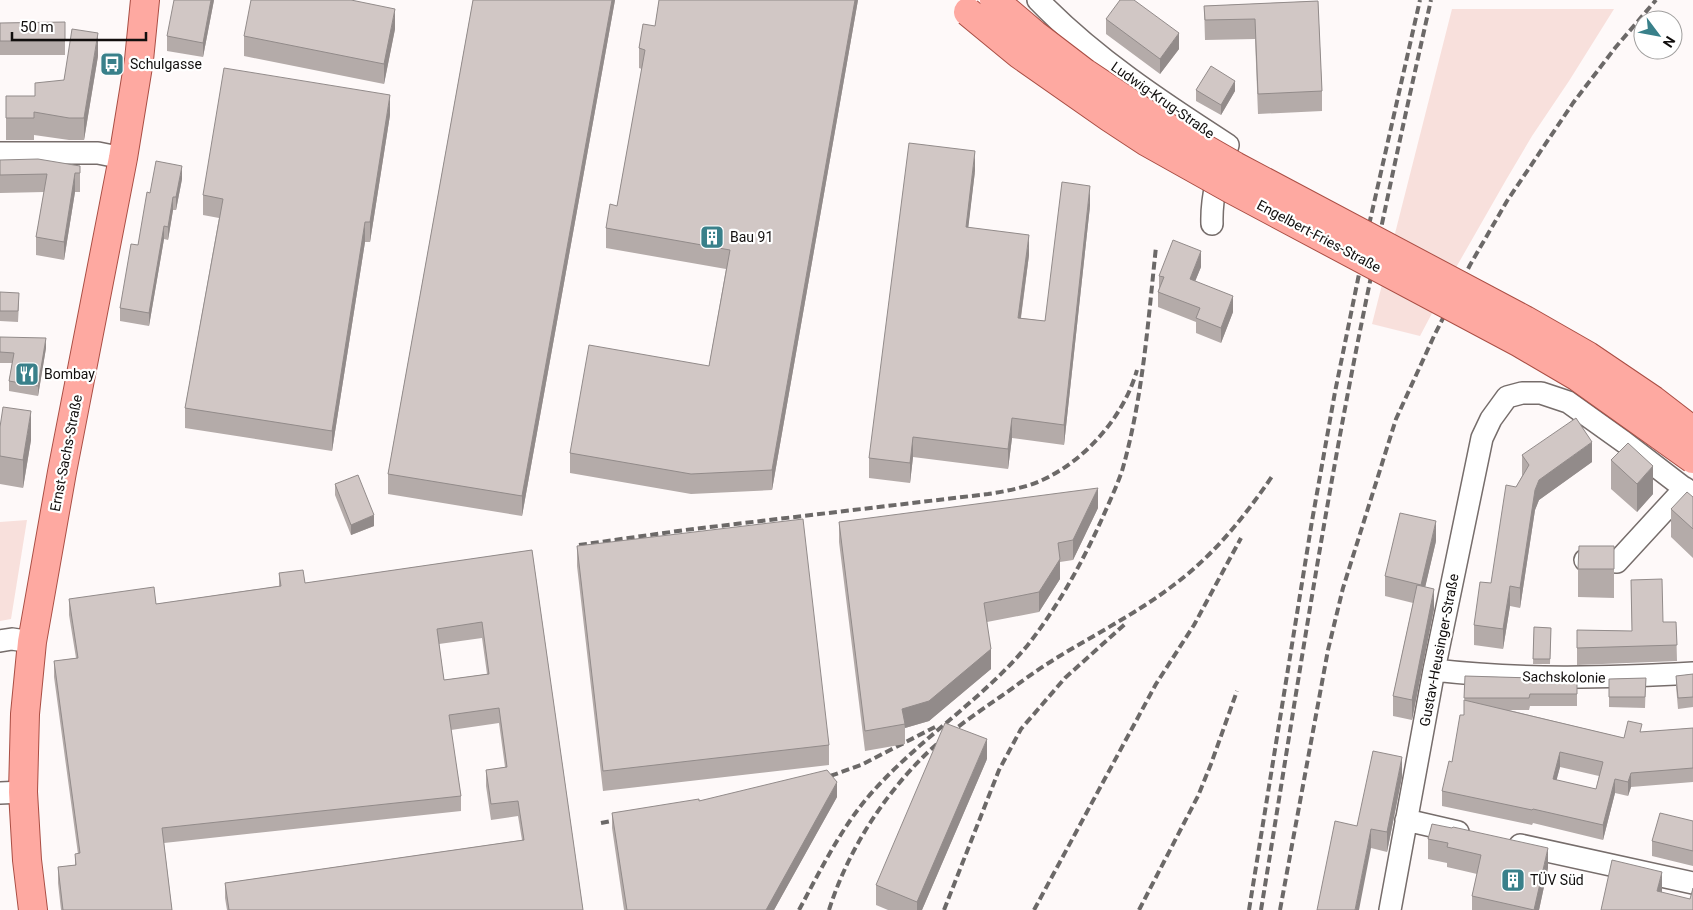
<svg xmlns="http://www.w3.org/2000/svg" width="1693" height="910" viewBox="0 0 1693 910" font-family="Roboto,sans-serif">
	<rect width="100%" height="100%" fill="#fef9f9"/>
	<path fill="#f8e0dc" d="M1452,9h162l-45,72 -37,55 -26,44 -48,84 -38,72 -48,-12z
		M27,520l-16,99 -11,2v-99z"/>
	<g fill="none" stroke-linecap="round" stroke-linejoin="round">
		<g stroke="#766d6b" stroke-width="24">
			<path id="minor" d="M1038,0c55,57 123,102 190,145 -9,26 -17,50 -16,79
				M0,153h98l25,5
				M1585,560l32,2 68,-74
				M0,641l12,-2 20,3
				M1434,670c86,10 173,8 259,3
				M0,793l23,-1
				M1406,820l52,12
				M1520,845l173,38
				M1390,910l44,-240 48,-232 9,-19 16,-22 15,-4h19l27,9 56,40 69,53"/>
		</g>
		<g stroke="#aa4e44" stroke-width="30">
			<path id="major" d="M33,910l-6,-50 -4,-68 2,-78 7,-72 30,-170 61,-314 16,-98 6,-60"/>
		</g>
		<use href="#minor" stroke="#fff" stroke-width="21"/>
		<use href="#major" stroke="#fea9a1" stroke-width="28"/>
		<path stroke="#6c6968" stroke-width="4" stroke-dasharray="8 4" stroke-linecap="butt" d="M579,545l106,-15 303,-36c14,-2 28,-5 42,-9 49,-17 93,-65 107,-115
			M819,780l42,-15 74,-38
			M601,823l25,-5
			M799,910c21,-39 41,-80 69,-113 48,-56 112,-95 159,-151 30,-38 54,-81 74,-125 7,-16 15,-33 21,-50 21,-73 26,-150 34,-224
			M829,910c18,-57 52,-111 94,-153 23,-23 51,-42 77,-60 16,-11 31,-23 47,-33 42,-27 88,-49 128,-80 40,-30 70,-68 98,-109
			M944,910l55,-140 22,-41 44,-51 60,-54
			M1034,910l122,-226 38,-59 47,-87
			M1139,910l59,-114 13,-32 26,-73
			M1249,910l63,-389 23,-129 34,-167 51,-225
			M1261,910c31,-188 59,-377 96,-564 23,-116 48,-231 74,-346
			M1280,910l48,-260 15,-62 53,-169 38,-83 36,-71 37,-64 66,-98 42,-55 41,-48"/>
		<g stroke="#aa4e44" stroke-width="30" stroke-linecap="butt">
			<path id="major-bridge" d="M994,0l40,34 51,39 75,50 75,43 290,154 63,36 65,44 40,31
				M968,12l51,42 90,63 38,25 84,47 289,154 58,34 115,82"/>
		</g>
		<use href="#major-bridge" stroke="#fea9a1" stroke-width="28"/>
	</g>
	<path fill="#b4aba9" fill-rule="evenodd" d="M214,0l-11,57 -36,-6v-15z
		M473,0h142l-93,516 -134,-22v-20z
		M659,0h199l-86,490 -81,4 -121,-21v-20l139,-87 17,-97 -120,-21v-20l11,-22 25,-137 -3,-1v-20l16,-22z
		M1318,1l4,90v20l-64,3 -3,-75 -50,1 -1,-34z
		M1106,19l73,30 -19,25 -54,-40z
		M65,22v33h-65v-32z
		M395,29l-11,55 -140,-28v-20z
		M98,56l-14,84h-15l-35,-5v5h-28v-44h29l29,-16z
		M1196,90l39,1 -14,24 -25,-14z
		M390,115l-20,127h-5l-33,209 -147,-23v-20l34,-190 -16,-3v-20z
		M0,160l80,6v26h-5l-11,68 -28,-5v-18l8,-45 -44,1z
		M975,171l-7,56 61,28 -8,63 24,3 45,-115 -26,239 -52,-7 -4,31 -95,-12 -3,26 -41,-5v-20z
		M182,179l-6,31h-3l-5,30 -4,-1 -15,87 -29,-5v-13l18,-63 12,-52z
		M1201,267l-6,14 38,31 -12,31 -25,-10v-11l-38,-15v-15l1,-4v-12z
		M0,292l19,11 -1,19 -18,-1z
		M0,337l46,11 -8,48 -29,-5v-10l3,-18h-12z
		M0,427l31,13 -8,48 -23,-4z
		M1522,455l70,7 -53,38 -4,10 -15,98 -10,-2 -7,43 -29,-4v-20l17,-42 25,-96 6,-11z
		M1611,460l42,34 -16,18 -26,-23z
		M335,484l39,42 -23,9 -16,-40z
		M1693,497v61l-22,-21v-28z
		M1098,508l-25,52 -13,2v17l-21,33 -52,10 4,47 -62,52 -24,7v16l-40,7 -26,-209v-20z
		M1436,541l-11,46 9,22 -22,111 -19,-4v-20l20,-93 -28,-7v-20z
		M577,546l252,199v20l-226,26 -26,-225z
		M1614,546v52l-36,-1v-28z
		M532,550l51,360h-356l-2,-12v-15l297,-43 -4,-24 -27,4 -5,-34v-16l19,-3 -6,-44 -48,7 10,66v15l-297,32 8,67h-111l-3,-27v-16l17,-2v-11h3l-24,-177v-16l22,-3 -7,-43v-16l87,5 123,-18v-13l26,10zM482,638l5,36 -43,6 -5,-36z
		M1631,580l32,42h13l1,39 -100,4v-35l55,1z
		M1534,627l17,1 -1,36h-17z
		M1693,674v33l-15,2 -2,-23v-10z
		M1465,676l67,2h45v28h-47l-1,4h-20l115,28 18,-6 51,-4v54l-62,5 -3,9 -13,-3 -12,47 -70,-17 -1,2 -90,-19v-15l10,-29 12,-47zM1560,767l39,9 -3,13 -40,-9z
		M1646,678l-1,30 -36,-1v-28z
		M987,759l-65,151h-34l-12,-5v-20z
		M1402,777l-15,75 -16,-4 -14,-22z
		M837,797l-63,113h-150l-12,-82v-15l87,-12z
		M1693,821v45l-41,-10v-15z
		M1432,824l116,44 -9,42h-67v-14l5,-22 -30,-7v-4l-19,-4v-20z"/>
	<path fill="#928b8a" d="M211,0h3l-11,57v-14z
		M612,0h3l-93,516v-20z
		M855,0h3l-86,490v-20z
		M395,9v20l-11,55v-20z
		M98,33v23l-14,84v-22z
		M1179,33v16l-19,25v-15z
		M1235,81v10l-14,24v-10z
		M390,95v20l-20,127v-20z
		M975,151v20l-9,76v-20z
		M182,166v13l-6,31v-13z
		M75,173v19l-11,68v-18z
		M1090,186v20l-26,239v-20z
		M173,197v13l-5,30v-13z
		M365,222v20l-33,209v-20z
		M164,226v13l-15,87v-13z
		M1029,235v20l-11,83v-20z
		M1201,251v16l-11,27v-15z
		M1233,296v16l-12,31v-15z
		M46,338v10l-8,48v-10z
		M31,411v29l-8,48v-28z
		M1012,418v20l-4,31v-20z
		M913,437v20l-3,26v-20z
		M1592,442v20l-53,38 -4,10 -15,98v-20l15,-98 4,-10z
		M1653,466v28l-16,18v-28z
		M1098,488v20l-25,52v-20z
		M374,515v11l-23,9v-10z
		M1436,521v20l-15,64v-20z
		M1060,559v20l-21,33v-20z
		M1510,586v20l-7,43v-20z
		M1434,589v20l-22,111v-20z
		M991,649v20l-62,52 -24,7 -3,-19z
		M987,739v20l-65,151h-5v-8z
		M1560,752v15l-7,27v-15z
		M1402,757v20l-15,75v-20z
		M1631,773v14l-3,9v-14z
		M1615,779v14l-12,47v-15z
		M837,782v15l-63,113h-8z
		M1371,829v19l-12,62h-4z
		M1548,848v20l-9,42h-5z
		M1662,872v20l-5,18v-19z"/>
	<path fill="#d1c7c5" stroke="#928b8a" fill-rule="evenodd" d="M174,0h37l-8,43 -36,-7z
		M251,0h100l44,9 -11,55 -140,-28z
		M473,0h139l-90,496 -134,-22z
		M659,0h196l-83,470 -81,4 -121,-21 19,-108 120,21 21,-116 -124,-22 4,-24 7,2 28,-156 -6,-2 4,-24 12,2z
		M1120,0h14l45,33 -19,26 -54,-40z
		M1318,1l4,90 -64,3 -3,-75 -50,1 -1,-14z
		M65,22v19h-65v-18z
		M72,29l26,4 -14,85h-15l-35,-6v6h-28v-22h29v-13l29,-3z
		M1211,66l24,15 -14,24 -25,-15z
		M224,68l166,27 -20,127h-5l-33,209 -147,-23 38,-209 -20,-4z
		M909,143l66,8 -9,76 63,8 -11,83 27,3 17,-139 28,4 -26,239 -52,-7 -4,31 -95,-12 -3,26 -41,-5z
		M38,159l42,7v7h-5l-11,69 -28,-5 11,-63 -47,1v-15z
		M156,161l26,5 -6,31h-3l-5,30 -4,-1 -15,87 -29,-5 11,-64 7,1 9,-53 3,1z
		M1173,240l28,11 -11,28 43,17 -12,32 -25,-10 4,-10 -42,-16 6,-15 -5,-1z
		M0,292l19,1 -1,18h-18z
		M0,337l46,1 -8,48 -29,-5 5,-28 -14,-1z
		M3,407l28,4 -8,49 -23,-4v-29z
		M1576,418l16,24 -53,38 -4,10 -15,98 -10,-2 -7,43 -29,-4 6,-43 11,1 15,-98 10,2 13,-22 -7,-10z
		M1628,443l25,23 -16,18 -26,-24z
		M358,475l16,40 -23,10 -16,-41z
		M1098,488l-25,52 -15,3 2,16 -21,33 -55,11 7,46 -62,52 -27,8 3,15 -40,7 -26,-209z
		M1687,492l6,5v32l-22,-20z
		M1400,513l36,8 -15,64 -36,-9z
		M803,519l26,226 -226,26 -26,-225z
		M1579,546h35v23h-36z
		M532,550l51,360h-354l-4,-27 299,-43 -6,-39 -27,3 -5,-34 21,-3 -8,-59 -50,7 12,81 -299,32 10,82h-109l-5,-43 18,-2 -1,-11 5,-1 -26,-192 24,-3 -9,-59 85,-12 2,17 125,-18 -2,-13 24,-3 2,13zM482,622l7,52 -45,6 -7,-51z
		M1662,579l1,43h13l1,23 -100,3v-18l55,1 -1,-51z
		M1417,585l17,4 -22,111 -19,-4z
		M1534,627l17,1 -1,31h-17z
		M1693,674v23l-15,1 -2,-22z
		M1465,676l67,2h45v16h-47l-1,4h-65z
		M1646,678l-1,19h-36v-18z
		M1464,700l160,38 4,-17 14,3 -2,8 53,-4v40l-62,5 -3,9 -13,-3 -12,46 -70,-16 -1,1 -90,-19 7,-30 3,1 8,-47h4zM1560,752l43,10 -7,27 -43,-10z
		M945,723l42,16 -70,163 -41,-17z
		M1373,751l29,6 -15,75 -16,-3 -16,81h-38l18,-89 22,5z
		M827,770l10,12 -71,128h-139l-15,-97 87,-14v2z
		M1660,813l33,8v30l-41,-10z
		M1432,824l20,4 1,-1 95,21 -14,62 -62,-14 9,-41 -34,-8 1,-4 -20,-4z
		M1612,860l50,12 -5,19 33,8 3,-11v22h-92z"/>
	<defs>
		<g id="bus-square" transform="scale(1.25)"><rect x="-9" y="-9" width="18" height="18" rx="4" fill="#39808a" stroke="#fff"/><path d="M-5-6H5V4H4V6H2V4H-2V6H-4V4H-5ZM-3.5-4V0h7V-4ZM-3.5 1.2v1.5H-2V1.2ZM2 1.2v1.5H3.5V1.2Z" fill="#fff"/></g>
		<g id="building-square" transform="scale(1.25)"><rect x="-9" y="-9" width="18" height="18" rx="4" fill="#39808a" stroke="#fff"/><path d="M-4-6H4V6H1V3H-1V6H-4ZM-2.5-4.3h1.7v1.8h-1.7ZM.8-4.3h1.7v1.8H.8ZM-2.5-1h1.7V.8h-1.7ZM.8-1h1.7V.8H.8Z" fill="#fff"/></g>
		<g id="restaurant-square" transform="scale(1.25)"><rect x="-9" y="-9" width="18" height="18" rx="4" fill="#39808a" stroke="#fff"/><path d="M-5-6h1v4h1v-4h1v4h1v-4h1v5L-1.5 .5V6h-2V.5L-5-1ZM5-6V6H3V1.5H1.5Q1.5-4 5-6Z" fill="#fff"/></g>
	</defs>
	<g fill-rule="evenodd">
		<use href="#bus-square" x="112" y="64"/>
		<use href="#building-square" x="712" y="237"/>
		<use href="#restaurant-square" x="27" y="374"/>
		<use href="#building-square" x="1513" y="880"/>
	</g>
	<g text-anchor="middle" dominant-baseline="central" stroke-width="4.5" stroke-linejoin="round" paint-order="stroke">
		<g font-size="14" fill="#110e0d" stroke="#fff" text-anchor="start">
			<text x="130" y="64">Schulgasse</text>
			<text x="730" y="237">Bau 91</text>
			<text x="44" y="374">Bombay</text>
			<text x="1530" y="880">TÜV Süd</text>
		</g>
		<g font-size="14" fill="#110e0d" stroke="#fff">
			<text transform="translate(1163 100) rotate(35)">Ludwig-Krug-Straße</text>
			<text transform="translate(1319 236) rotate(28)">Engelbert-Fries-Straße</text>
			<text transform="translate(66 453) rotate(-79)">Ernst-Sachs-Straße</text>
			<text transform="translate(1439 650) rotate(-79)">Gustav-Heusinger-Straße</text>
			<text transform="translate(1564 677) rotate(1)">Sachskolonie</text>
		</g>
	</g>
	<g transform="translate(1658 35) rotate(122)"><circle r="24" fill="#ffffff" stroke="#a09f9e"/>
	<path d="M0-4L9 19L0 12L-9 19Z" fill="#39808a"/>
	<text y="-8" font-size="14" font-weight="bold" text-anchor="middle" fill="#110e0d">N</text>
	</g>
	<path d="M12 32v8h134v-8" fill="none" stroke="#110e0d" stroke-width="2.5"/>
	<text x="20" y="32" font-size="15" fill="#110e0d" stroke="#ffffff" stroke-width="4" paint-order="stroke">50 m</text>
</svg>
